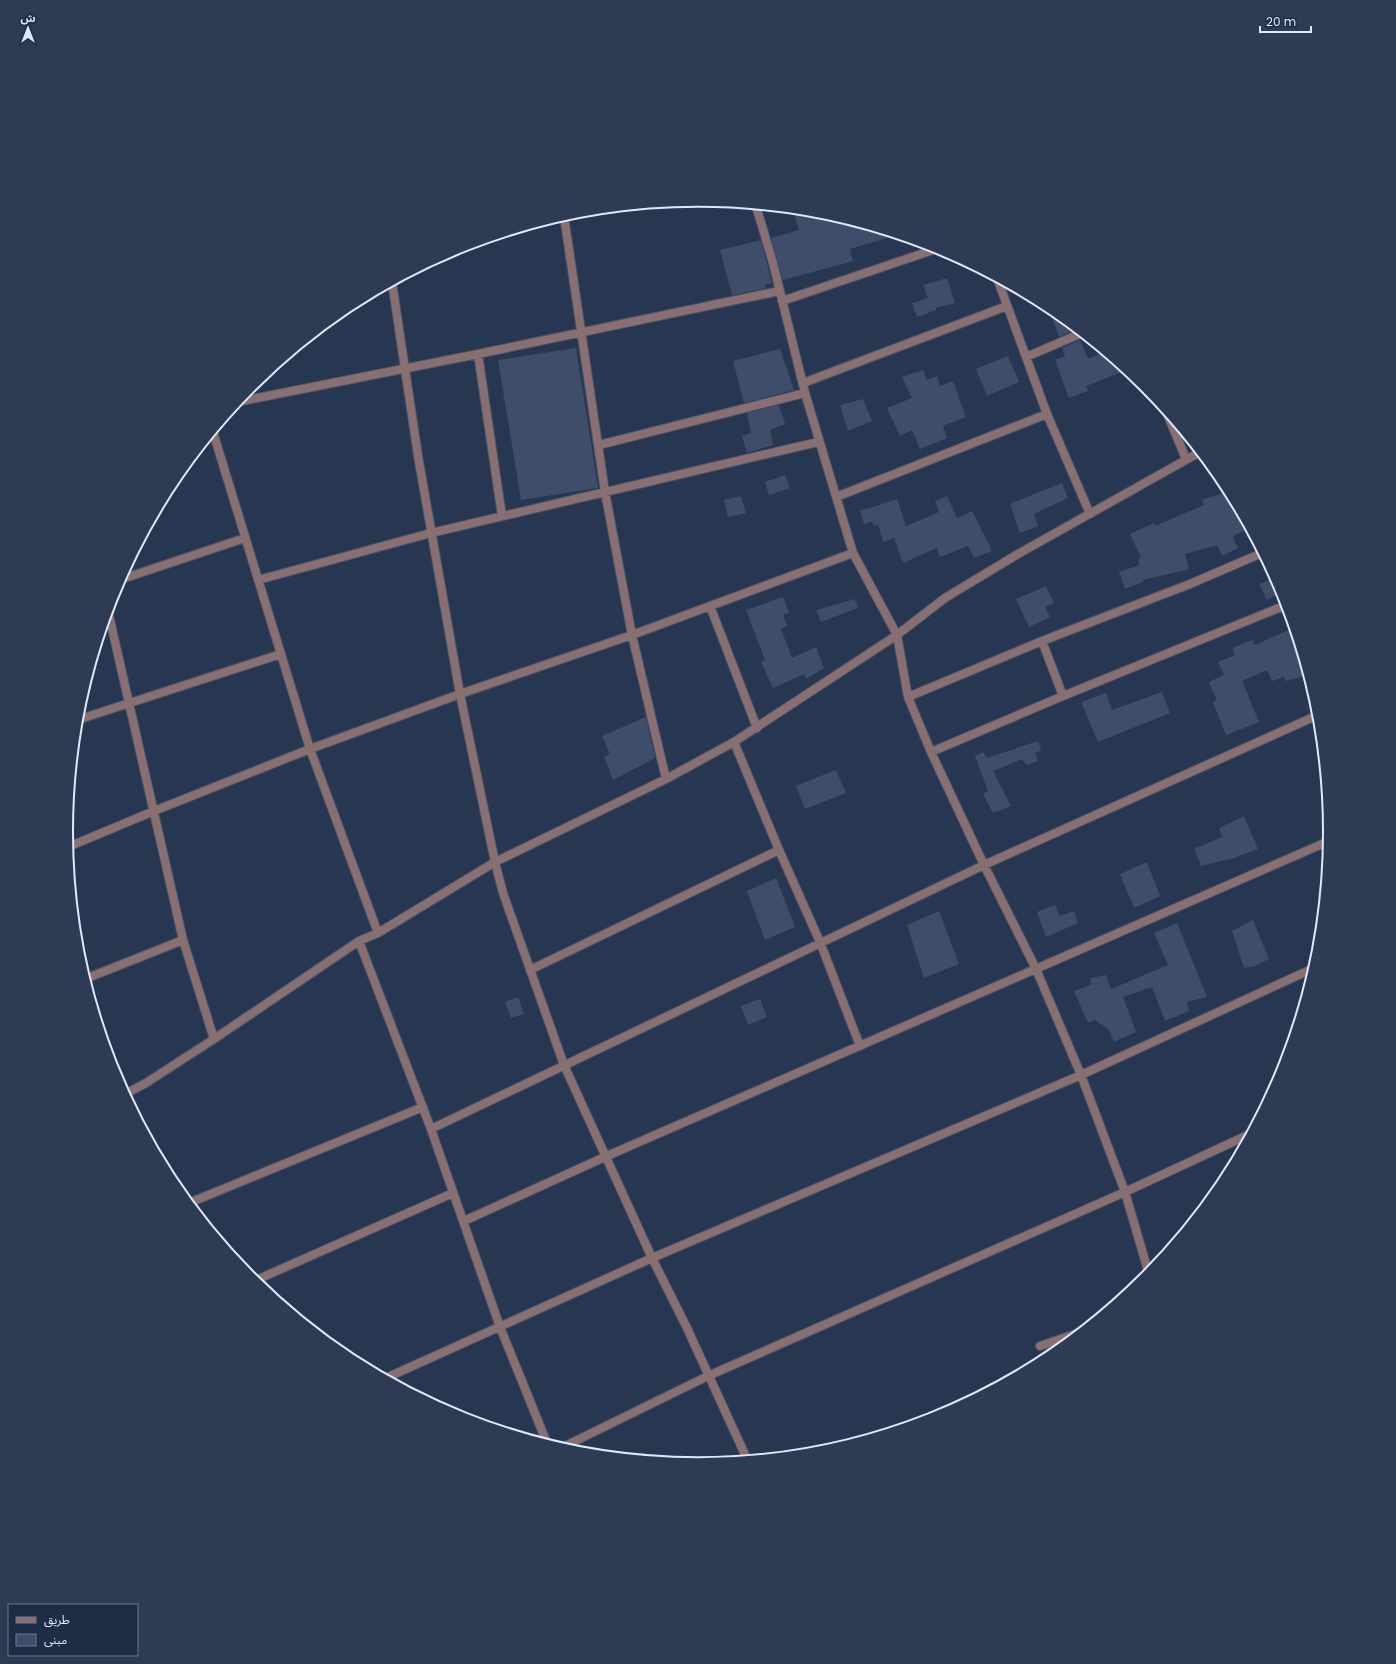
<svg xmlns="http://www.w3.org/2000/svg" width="1396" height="1664" viewBox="0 0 1396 1664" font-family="Poppins,'Noto Sans Arabic',sans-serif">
	<rect width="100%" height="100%" fill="#283751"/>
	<path fill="#3e4e6a" d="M793,209l29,3 75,23 -47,14 3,12 -70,19 -12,-42 28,-8z
		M761,240l11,43 -7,2 1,3 -34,7 -12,-45z
		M947,278l8,25 -19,5v2l-19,7 -5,-14 16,-5 -5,-13z
		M1048,306l26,21 1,3 -16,7z
		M1080,340l8,19 17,-7 22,18 -41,16 2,5 -19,7 -14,-38 10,-4 -3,-8z
		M576,348l22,140 -77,12 -23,-140z
		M780,349l14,41 -50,13 -11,-42z
		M1008,356l11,26 -32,14 -11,-27z
		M923,370l4,10 10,-4 3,10 13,-5 13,36 -23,9 4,12 -27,11 -8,-19 -12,6 -13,-28 25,-10 -10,-21z
		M863,399l9,22 -24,10 -8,-26z
		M779,405l6,19 -15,6 3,15 -26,8 -5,-17 9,-3 -4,-20z
		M785,475l5,13 -21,7 -4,-13z
		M1062,483l6,15 -34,16 4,12 -18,7 -10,-29z
		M1229,491l20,38 -15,6 -1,3 5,10 -16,8 -5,-11 -32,9 4,15 -46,11v2l-18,7 -6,-17 21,-7 -2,-6 3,-1 -11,-24 24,-11 1,3 49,-21 -2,-5z
		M741,496l5,17 -18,4 -4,-17z
		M947,496l10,22 15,-7 20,40 -18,7 -6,-12 -28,11 -3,-9 -34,15 -9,-25 -11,4 -5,-18 -4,2 -2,-5 -8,3 -4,-13 37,-12 9,27 33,-14 -4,-11z
		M1275,578l8,14 -16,8 -8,-16z
		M1046,586l8,17 -9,4 5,10 -21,10 -13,-28z
		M783,597l6,16 -6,2 4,11 -6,3 11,29 24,-11 8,21 -18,11 -2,-5 -31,14 -12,-26 4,-2 -19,-50z
		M855,599l3,9 -37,14 -5,-12z
		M1293,628l15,47 -23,6 -1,-4 -12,4 -5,-11 -25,11 17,41 -33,13 -13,-33 4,-2 -8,-18 15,-7 -6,-13 17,-7 -3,-7 20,-8 3,5z
		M1162,692l8,21 -72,29 -17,-40 25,-9 6,17z
		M646,717l9,41 -42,22 -9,-23 6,-3 -8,-18z
		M1038,741l3,10 -6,2 3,8 -11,4 -5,-6 -29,12 18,35 -18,7 -10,-19 5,-3 -13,-35 8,-4 4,6z
		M836,770l10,23 -41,16 -9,-23z
		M1244,816l14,33 -24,9 -33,8 -7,-17 28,-12 -3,-9z
		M1147,862l13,34 -26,12 -14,-34z
		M776,878l19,49 -30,13 -18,-49z
		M1055,905l5,11 14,-5 4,12 -32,14 -9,-25z
		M939,911l20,53 -35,14 -17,-53z
		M1253,920l16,39 -14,7 -11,2 -12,-37z
		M1177,923l30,74 -20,5 2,9 -24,10 -13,-34 -29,10 13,35 -22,10 -5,-12 -14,-10 -7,3 -14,-32 17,-6 -1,-7 16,-3 5,14 57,-24 -14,-32z
		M518,997l6,17 -13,4 -6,-16z
		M760,999l7,18 -19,8 -7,-19z"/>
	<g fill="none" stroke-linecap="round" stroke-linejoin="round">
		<g stroke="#45536c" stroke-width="10">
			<path id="minor" d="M756,206l17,57 32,130 48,160 44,82 11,62 23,55 53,113 52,104 45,106 44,117 24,82
				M564,216l41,276 27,143 34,144
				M997,278l50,136 43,100
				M782,301l157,-53
				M478,354l24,162
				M1026,357l56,-24
				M803,383l204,-77
				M237,402l241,-48 301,-63
				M1166,411l20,48
				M213,432l97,317 68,184
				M599,445l206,-52
				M836,497l211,-83
				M119,580l126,-42
				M258,580l173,-47 387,-91
				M710,606l47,122
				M108,611l75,329 31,99
				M1042,641l21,55
				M908,697l134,-56 148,-57 72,-31
				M77,720l204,-66
				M734,742l45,108 41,92 40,104
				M931,752l132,-56 223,-91
				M68,847l86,-36 156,-62 150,-55 172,-59 221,-82
				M359,941l72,188 69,198 47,116
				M530,970l249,-120
				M85,979l98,-39
				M125,1094l21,-11 68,-44 145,-98 19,-8 117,-71 171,-83 68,-37 163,-107 48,-37 73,-44 182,-102
				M431,1129l553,-264 334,-150
				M189,1203l234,-96
				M464,1221l143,-65 722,-315
				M254,1281l199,-88
				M1040,1346l41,-14
				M386,1378l266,-120 429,-183 233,-107
				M561,1448l147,-72 417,-184 125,-58"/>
		</g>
		<g stroke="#45536c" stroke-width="10">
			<path id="tertiary" d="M392,282l26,174 42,238 35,168 8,31 61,172 88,193 35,70 60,131"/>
		</g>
		<use href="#minor" stroke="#8a6f70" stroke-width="8"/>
		<use href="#tertiary" stroke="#8a6f70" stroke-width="8"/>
	</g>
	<path d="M0 0H1396V1664H0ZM73 832a625 625 0 1 1 1250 0a625 625 0 1 1-1250 0Z" fill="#2d3c54" fill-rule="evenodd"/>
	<path fill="none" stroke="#dfe9fa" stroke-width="2" d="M73 832a625 625 0 1 1 1250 0a625 625 0 1 1-1250 0Z"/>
	<rect x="8" y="1604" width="130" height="52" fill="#1e2d46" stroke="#6b788e"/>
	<rect x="16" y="1617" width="20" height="6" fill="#8a6f70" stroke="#6b788e"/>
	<text x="44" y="1624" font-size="12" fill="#dfe9fa">طريق</text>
	<rect x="16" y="1634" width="20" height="12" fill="#3e4e6a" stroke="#6b788e"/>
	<text x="44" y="1644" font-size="12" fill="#dfe9fa">مبنى</text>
	<g transform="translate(28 28)" stroke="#1e2d46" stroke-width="3" paint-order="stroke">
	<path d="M0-3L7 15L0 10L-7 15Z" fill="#dfe9fa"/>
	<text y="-6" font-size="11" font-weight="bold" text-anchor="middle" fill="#dfe9fa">ش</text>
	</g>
	<path d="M1260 26v6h51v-6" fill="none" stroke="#dfe9fa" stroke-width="2"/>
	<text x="1266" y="26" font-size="12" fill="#dfe9fa" stroke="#1e2d46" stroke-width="3" paint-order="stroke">20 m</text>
</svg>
